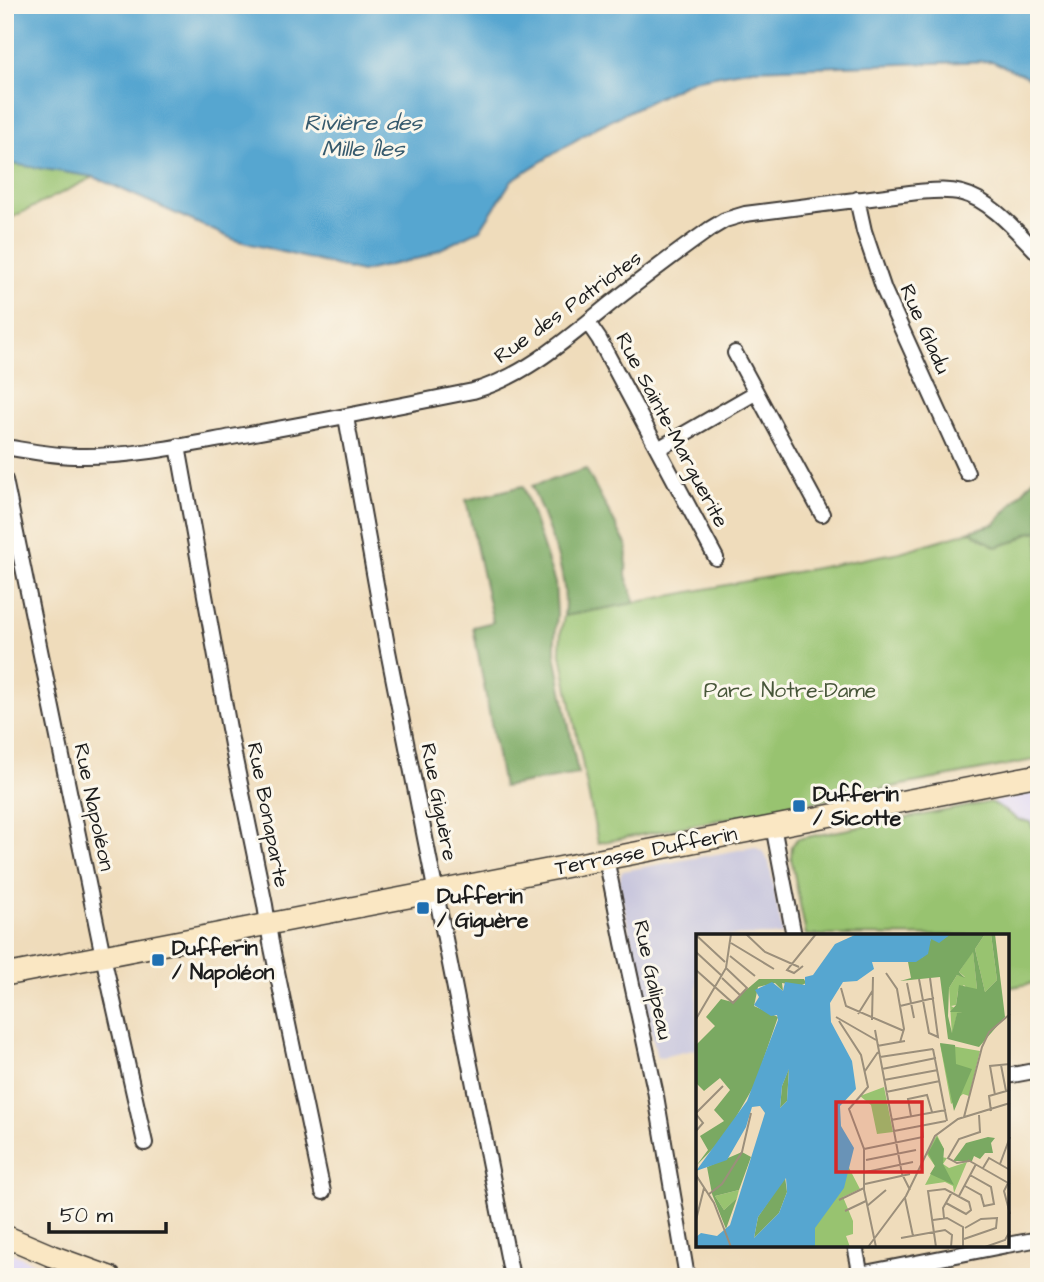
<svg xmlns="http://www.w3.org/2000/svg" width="1044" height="1282" viewBox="0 0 1044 1282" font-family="'Architects Daughter',sans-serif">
	<rect width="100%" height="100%" fill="#fbf7ec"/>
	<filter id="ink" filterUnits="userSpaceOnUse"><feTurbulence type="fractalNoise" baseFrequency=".0143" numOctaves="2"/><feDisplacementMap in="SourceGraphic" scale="14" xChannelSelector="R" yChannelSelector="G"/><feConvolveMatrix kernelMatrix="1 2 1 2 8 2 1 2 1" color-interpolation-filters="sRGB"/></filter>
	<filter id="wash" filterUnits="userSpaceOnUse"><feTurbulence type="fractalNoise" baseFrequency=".00686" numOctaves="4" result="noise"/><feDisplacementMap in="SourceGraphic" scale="28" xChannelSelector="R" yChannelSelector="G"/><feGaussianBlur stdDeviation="1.57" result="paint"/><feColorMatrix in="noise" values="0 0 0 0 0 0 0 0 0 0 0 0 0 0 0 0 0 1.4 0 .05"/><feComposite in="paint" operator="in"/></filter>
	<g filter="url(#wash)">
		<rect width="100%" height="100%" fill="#efdcbb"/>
		<path fill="#ded5f5" d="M1039,792v46l-1,-5 -6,-6 -2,-5 -11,-2 -28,-18z
			M5,1250l29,13 39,14h-68z"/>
		<path fill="#c3c1db" d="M755,847l8,5 6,10 14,73 -85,1 -1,113 -40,9 -38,-174 2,-11 2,-2z"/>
		<path fill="#98c370" stroke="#5a7046" stroke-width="2" d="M5,136l89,41 -89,44z
			M1039,473v286l-441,84 -38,-194 1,-18 3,-15 336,-64 95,-28z
			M991,802l28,18 11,2 2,5 6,6 1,149 -32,6v-52l-201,-1 -15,-77 1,-12 5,-7z"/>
		<path fill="#7aa962" stroke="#4b623f" stroke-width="2" d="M586,469l41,77 -1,29 9,28 -71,13c6,-42 -18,-91 -32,-130z
			M1039,473v58l-10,2 -13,8 -20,6 -26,-16 25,-7z
			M523,486l32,97 2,31 -2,25v15l23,120 -75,13 -30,-160 20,-5 -27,-122z"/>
		<path fill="#56a6d0" stroke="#396176" stroke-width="2" d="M5,5h1034v77l-47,-21 -239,8 -60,11 -96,47 -85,53 -32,50 -56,27 -63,15 -126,-32 -141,-63 -89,-14z"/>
	</g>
	<g filter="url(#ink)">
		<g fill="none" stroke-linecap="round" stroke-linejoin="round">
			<g stroke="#3c3934" stroke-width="18">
				<path id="street" d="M857,199l7,32 20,59 83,183
					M588,323l11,16 117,219
					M735,353l87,161
					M346,417l42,234 124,626
					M178,446l54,299 33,160 6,38 52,249
					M5,447c25,4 49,9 74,9 51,1 103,-10 153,-19 81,-14 161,-30 241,-46 53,-15 95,-53 137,-87 33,-26 66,-51 100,-75l15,-9 20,-6 173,-22c14,-1 29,-3 44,1 29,7 56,40 77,61
					M658,449l97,-56
					M5,480l98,476 42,187
					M773,826l21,110
					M606,858l17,85 32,147 32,187
					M1007,1076l32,-6
					M855,1245l6,32
					M1007,1245l32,-6
					M860,1274l147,-29"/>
			</g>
			<g stroke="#3c3934" stroke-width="24">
				<path id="secondary" d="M5,975l1034,-200
					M5,1236l47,20 58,21"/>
			</g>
			<use href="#street" stroke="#fff" stroke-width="14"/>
			<use href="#secondary" stroke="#fae7c3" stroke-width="21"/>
		</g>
	</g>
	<g fill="#1f6fb2" stroke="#fbf7ec" stroke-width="2.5">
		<rect x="792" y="799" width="14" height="14" rx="3.5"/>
		<rect x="416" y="901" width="14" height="14" rx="3.5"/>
		<rect x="151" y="953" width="14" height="14" rx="3.5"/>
	</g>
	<g text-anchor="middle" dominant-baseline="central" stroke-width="6" stroke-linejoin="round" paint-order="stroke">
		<g font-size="21" fill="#1c1c1c" stroke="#fbf7ec">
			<text transform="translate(568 307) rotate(-36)">Rue des Patriotes</text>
			<text transform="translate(925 329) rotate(66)">Rue Gladu</text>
			<text transform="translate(672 430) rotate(62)">Rue Sainte-Marguerite</text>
			<text transform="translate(439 802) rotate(79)">Rue Giguère</text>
			<text transform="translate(94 807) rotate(78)">Rue Napoléon</text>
			<text transform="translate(268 815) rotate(79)">Rue Bonaparte</text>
			<text transform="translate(646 851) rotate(-11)">Terrasse Dufferin</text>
			<text transform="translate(653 980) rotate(78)">Rue Galipeau</text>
		</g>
		<g font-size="21" fill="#475639" stroke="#fbf7ec">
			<text x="790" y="690">Parc Notre-Dame</text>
		</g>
		<g font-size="21" font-weight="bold" fill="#1c1c1c" stroke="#fbf7ec" text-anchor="start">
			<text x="813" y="794">Dufferin<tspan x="813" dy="24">/ Sicotte</tspan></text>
			<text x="437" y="896">Dufferin<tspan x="437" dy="24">/ Giguère</tspan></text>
			<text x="172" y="948">Dufferin<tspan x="172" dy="24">/ Napoléon</tspan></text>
		</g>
		<g font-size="23" font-style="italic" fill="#365a6d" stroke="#fbf7ec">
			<text x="363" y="123">Rivière des<tspan x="363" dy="26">Mille Îles</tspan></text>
		</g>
	</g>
	<g transform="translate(696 934)">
		<rect width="313" height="313" fill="#efdcbb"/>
		<path d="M289,0h6l6,46 -12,12 -10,-43zM277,17l4,38 -8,2 -5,-6 -6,6 -2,14 -5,1 11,6 -5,2 -5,22 -3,-48 8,-13 8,2 -6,-5zM244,110l40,7 -11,45 -6,-2 -12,10zM188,153l9,45 -16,2 -6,-29 -11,-9zM241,201l7,14 -3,8 6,1 -4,6 6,4 18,-6 -13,31 -1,-7 -8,-4 -20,3 10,-19 -9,-13zM152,232l12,23 -17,8 10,24v13l-7,2 4,11h-36v-19zM43,256l-2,8 -13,12 -9,-14z" fill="#98c370"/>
		<path d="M255,0h34l-10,15 10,43 12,-12 -6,-46h4l10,83 -26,30 -31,-8 -8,-62 -40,4 11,-3 -3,-16 15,-5 8,-18zM277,18l4,37 -18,-4 -3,20 -6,7h12l-5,1 -5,20 -4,-17 1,-28 8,-13 8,3 -6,-6zM63,45h45l2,4 -6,3 -18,-3 1,8 -8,-8 -17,4 -4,19 24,11 -23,67 -30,52 -29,30 12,-16 -8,-14 24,-15 -10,-11 16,-20 -10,-12 -16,13 -8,-8v-38l19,-19 -9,-9 15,-18 11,3zM244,109l15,2 1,19 16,5 -18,42zM93,134l-2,33 -7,7 2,-22zM241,203l7,12 -1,15 11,21 -24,-11 5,-8 -7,-13zM292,203l7,1 -4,5 2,10h-8l-5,6 -6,-3 -2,5h-19l13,-18zM46,218l9,5 -12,33 -24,6 9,14 13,-12 -11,31 -14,-35 -5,-27zM89,243l2,15 -8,21 -25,25 4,-21z" fill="#7aa962" fill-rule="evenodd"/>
		<path d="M161,0h94l-12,9 -8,-4 -3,15 -12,8h-44l2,7 -17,12 -14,1 -13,21 1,19 21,39 4,28 -16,17 1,20 13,22 -10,40 -29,40v19h-119v-10l5,-4 16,3 13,-11 35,-112 -5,-7 -8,1 -6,20 -19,33 -31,11 51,-70 31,-81 -1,-5 -6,1 -17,-11 5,-8 -4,-7 17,-8 11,9 2,-9 20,3v-8l8,-2 22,-31zM93,135l-2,32 -7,7 2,-22zM90,244l1,14 -8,21 -25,25 4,-21z" fill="#56a6d0" fill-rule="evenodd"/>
		<path fill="none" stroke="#9b8f7b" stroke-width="2" d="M50,0l19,18 34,15M0,1l29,27M35,9l43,26M0,18l26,24M34,22l25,20M107,32l-9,7 -7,-3 29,-36M0,36l37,33 14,-15 -21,-20M190,39l11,16 7,40 -4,13M26,44l19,18M223,45l10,54 9,4 -8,-59M211,49l7,35M145,54l5,18 58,25M204,72l34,-8M162,80l15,-24M140,83l40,23M0,85l30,-51 5,-34M176,86l1,-43M143,87l22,34 7,32 -19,22 15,40v41l12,57M179,96l27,144 8,16M181,112l28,-5M237,115l14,72M184,123l53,-8M305,131l5,26M186,135l54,-11M169,137l13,-19M188,146l54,-10M190,158l54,-11M299,161l-5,-29 20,-2M295,177l-2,-15 21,-6M0,179l27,-27M0,180l7,9 -7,8M215,182l-3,-17 19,-4 5,17M268,183l18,-70 7,-15 21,-18M195,186l55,-10M198,197l52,-10M168,215l59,-12 -1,-11M170,226l50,-10M272,226l42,24M273,227l-12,2 -9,-5 11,-19 21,-7 -1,-17M304,230l10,-27M287,234l6,-10 21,12M170,238l47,-10M0,241l18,28 17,44M312,249l-4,8 6,23M169,250l45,-10M269,252l16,9 3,11 10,-2 -3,-17 -21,-12M13,260l13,-10 20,-32 9,-39M263,262l17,-32M209,264l8,38M143,266l25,-12M171,272l19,-16M149,277l21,-10M248,284l-1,-10 9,-16M0,286l8,-32M237,286l14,-2 16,9v20M205,304l44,-8 7,5 -1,12M268,305l32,-11 1,-10 -16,1 -16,9M172,313l38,-51 29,-60 23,-17 52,-16M240,313l-8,-56 17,-2 24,13 2,8 -5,4 -20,-11M289,313l20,-7 5,-9"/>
		<path fill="#d62828" fill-opacity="0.15" stroke="#d62828" stroke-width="3.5" d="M140,168h86v70h-86z"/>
		<rect width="313" height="313" fill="none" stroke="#1c1c1c" stroke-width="3.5"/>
	</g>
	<rect width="1044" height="1282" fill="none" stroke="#fbf7ec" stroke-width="28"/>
	<path d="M49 1222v10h117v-10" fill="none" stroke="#1c1c1c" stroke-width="3.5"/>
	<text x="60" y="1222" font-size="21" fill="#1c1c1c" stroke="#fbf7ec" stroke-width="5" paint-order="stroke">50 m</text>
</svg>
